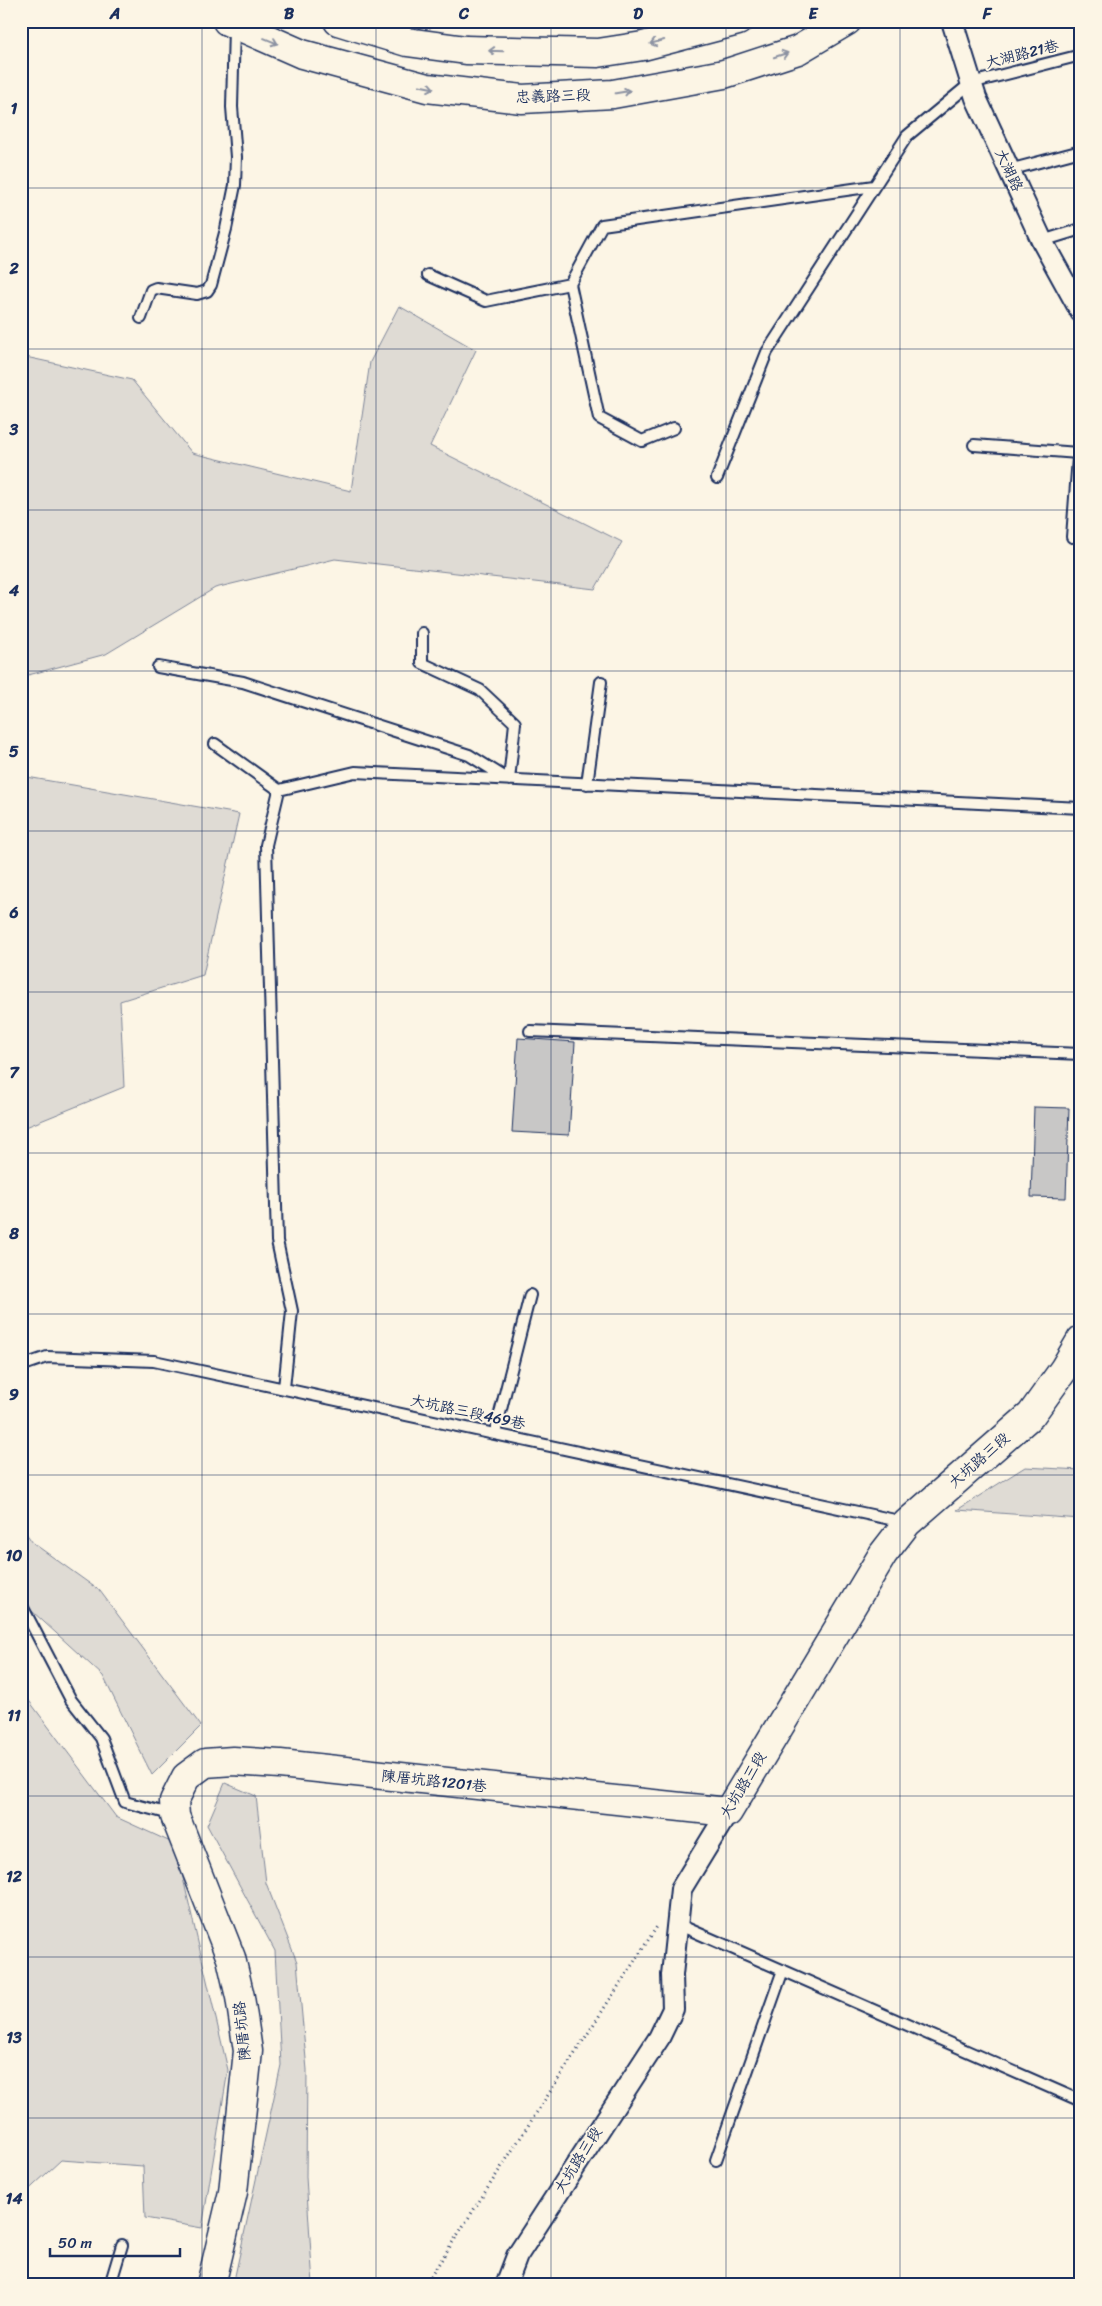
<svg xmlns="http://www.w3.org/2000/svg" width="1102" height="2306" viewBox="0 0 1102 2306" font-family="Sriracha,'LXGW WenKai TC',sans-serif">
	<rect width="100%" height="100%" fill="#fcf5e5"/>
	<filter id="ink" filterUnits="userSpaceOnUse"><feTurbulence type="fractalNoise" baseFrequency=".02" numOctaves="2"/><feDisplacementMap in="SourceGraphic" scale="10" xChannelSelector="R" yChannelSelector="G"/><feConvolveMatrix kernelMatrix="1 2 1 2 8 2 1 2 1" color-interpolation-filters="sRGB"/></filter>
	<g filter="url(#ink)">
		<path fill="#dfdbd4" stroke="#7d8599" d="M399,306l77,44 -46,96 192,96 -27,47 -260,-30 -120,29 -109,66 -85,23v-321l111,24 60,73 159,38 19,-129z
			M21,747l6,30 212,37 -36,161 -83,26 4,86 -103,42z
			M1025,1467l56,3v49l-124,-9z
			M21,1526l12,17 67,48 101,135 -49,49 -49,-99 -82,-75z
			M21,1690l95,127 59,27 53,226 -26,158 -57,-10 -2,-52 -82,-6 -40,37z
			M225,1783l31,13 10,87 31,79 10,108 -1,107 7,108h-80l48,-220 -6,-114 -68,-126z"/>
		<path fill="#c8c7c6" stroke="#1b2f5e" d="M518,1038l57,4 -6,93 -57,-3z
			M1034,1107l35,1 -3,90 -35,-1z"/>
		<g fill="none" stroke-linecap="round" stroke-linejoin="round">
			<g stroke="#1b2f5e" stroke-width="14">
				<path id="lane" d="M1009,170l72,-19
					M1042,241l39,-12
					M428,275l58,26 84,-17
					M141,318l10,-28 5,-2 41,6 10,-3 4,-6 15,-56 9,-44 1,-28 -4,-50 2,-80
					M674,428l-32,13 -43,-23 -29,-134 32,-59 272,-39
					M974,445l104,8
					M717,478l50,-126 140,-216 64,-53 110,-28
					M1072,537l9,-119
					M158,667l85,15 226,73 40,25 6,-57 -35,-33 -58,-27v-30
					M215,744l64,46
					M587,784l14,-102
					M530,1031l551,23
					M21,1366l26,-9 107,4 750,161
					M284,1388l8,-77 -15,-70 -11,-396 13,-55 76,-18 726,36
					M495,1433l35,-138
					M21,1604l50,96 30,38 24,64 49,13
					M677,1924l404,177
					M716,2160l67,-190
					M110,2285l12,-40"/>
			</g>
			<g stroke="#1b2f5e" stroke-width="24">
				<path id="street" d="M952,21l24,77 66,143 39,71
					M506,2285l11,-29 142,-218 14,-29 -1,-34 9,-86 47,-77"/>
			</g>
			<g stroke="#1b2f5e" stroke-width="31">
				<path id="secondary" d="M227,21l75,33 125,34 95,11 91,-5 111,-20 74,-24 49,-29
					M338,21l69,21 59,8 132,3 45,-7 95,-25
					M211,2285l22,-93 15,-141 -8,-54 -9,-39 -56,-142 -1,-15 12,-24 19,-14 28,-2 47,3 448,48 155,-258 24,-31 124,-108 33,-46 17,-29"/>
			</g>
			<path stroke="#1b2f5e" stroke-width="3" stroke-dasharray="1 4" stroke-linecap="butt" d="M425,2285l233,-360"/>
			<use href="#lane" stroke="#fcf5e5" stroke-width="10"/>
			<use href="#street" stroke="#fcf5e5" stroke-width="20"/>
			<use href="#secondary" stroke="#fcf5e5" stroke-width="28"/>
		</g>
		<defs><path id="oneway-shaft" d="M-6 0H5M1.5-3L5.5 0L1.5 3" fill="none" stroke-width="1.6" stroke-linecap="round" stroke-linejoin="round" transform="scale(1.25)"/></defs>
		<g stroke="#8c92a2">
			<use href="#oneway-shaft" transform="translate(271 41) rotate(22)"/>
			<use href="#oneway-shaft" transform="translate(657 42) rotate(165)"/>
			<use href="#oneway-shaft" transform="translate(496 51) rotate(-178)"/>
			<use href="#oneway-shaft" transform="translate(781 55) rotate(-18)"/>
			<use href="#oneway-shaft" transform="translate(427 87) rotate(11)"/>
			<use href="#oneway-shaft" transform="translate(623 92) rotate(-10)"/>
		</g>
	</g>
	<path fill="none" stroke="#1b2f5e" stroke-width="1" stroke-opacity="0.55" d="M202,21v2264M376,21v2264M551,21v2264M726,21v2264M900,21v2264M21,188h1060M21,349h1060M21,510h1060M21,671h1060M21,831h1060M21,992h1060M21,1153h1060M21,1314h1060M21,1475h1060M21,1635h1060M21,1796h1060M21,1957h1060M21,2118h1060"/>
	<g text-anchor="middle" dominant-baseline="central" stroke-width="4" stroke-linejoin="round" paint-order="stroke">
		<g font-size="15" fill="#1b2f5e" stroke="#fcf5e5">
			<text transform="translate(1022 54) rotate(-14)">大湖路21巷</text>
			<text transform="translate(553 96) rotate(-2)">忠義路三段</text>
			<text transform="translate(1009 170) rotate(65)">大湖路</text>
			<text transform="translate(468 1412) rotate(12)">大坑路三段469巷</text>
			<text transform="translate(979 1460) rotate(-41)">大坑路三段</text>
			<text transform="translate(434 1781) rotate(6)">陳厝坑路1201巷</text>
			<text transform="translate(743 1785) rotate(-59)">大坑路三段</text>
			<text transform="translate(242 2031) rotate(-96)">陳厝坑路</text>
			<text transform="translate(578 2160) rotate(-58)">大坑路三段</text>
		</g>
	</g>
	<rect width="1102" height="2306" fill="none" stroke="#fcf5e5" stroke-width="55"/>
	<path d="M50 2248v8h130v-8" fill="none" stroke="#1b2f5e" stroke-width="2.5"/>
	<text x="58" y="2248" font-size="15" fill="#1b2f5e" stroke="#fcf5e5" stroke-width="4" paint-order="stroke">50 m</text>
	<rect x="28" y="28" width="1046" height="2250" fill="none" stroke="#1b2f5e" stroke-width="2"/>
	<g font-size="16" text-anchor="middle" font-weight="bold" fill="#1b2f5e">
		<text x="115" y="19">A</text>
		<text x="289" y="19">B</text>
		<text x="464" y="19">C</text>
		<text x="638" y="19">D</text>
		<text x="813" y="19">E</text>
		<text x="987" y="19">F</text>
		<text x="14" y="114">1</text>
		<text x="14" y="274">2</text>
		<text x="14" y="435">3</text>
		<text x="14" y="596">4</text>
		<text x="14" y="757">5</text>
		<text x="14" y="918">6</text>
		<text x="14" y="1078">7</text>
		<text x="14" y="1239">8</text>
		<text x="14" y="1400">9</text>
		<text x="14" y="1561">10</text>
		<text x="14" y="1721">11</text>
		<text x="14" y="1882">12</text>
		<text x="14" y="2043">13</text>
		<text x="14" y="2204">14</text>
	</g>
</svg>
